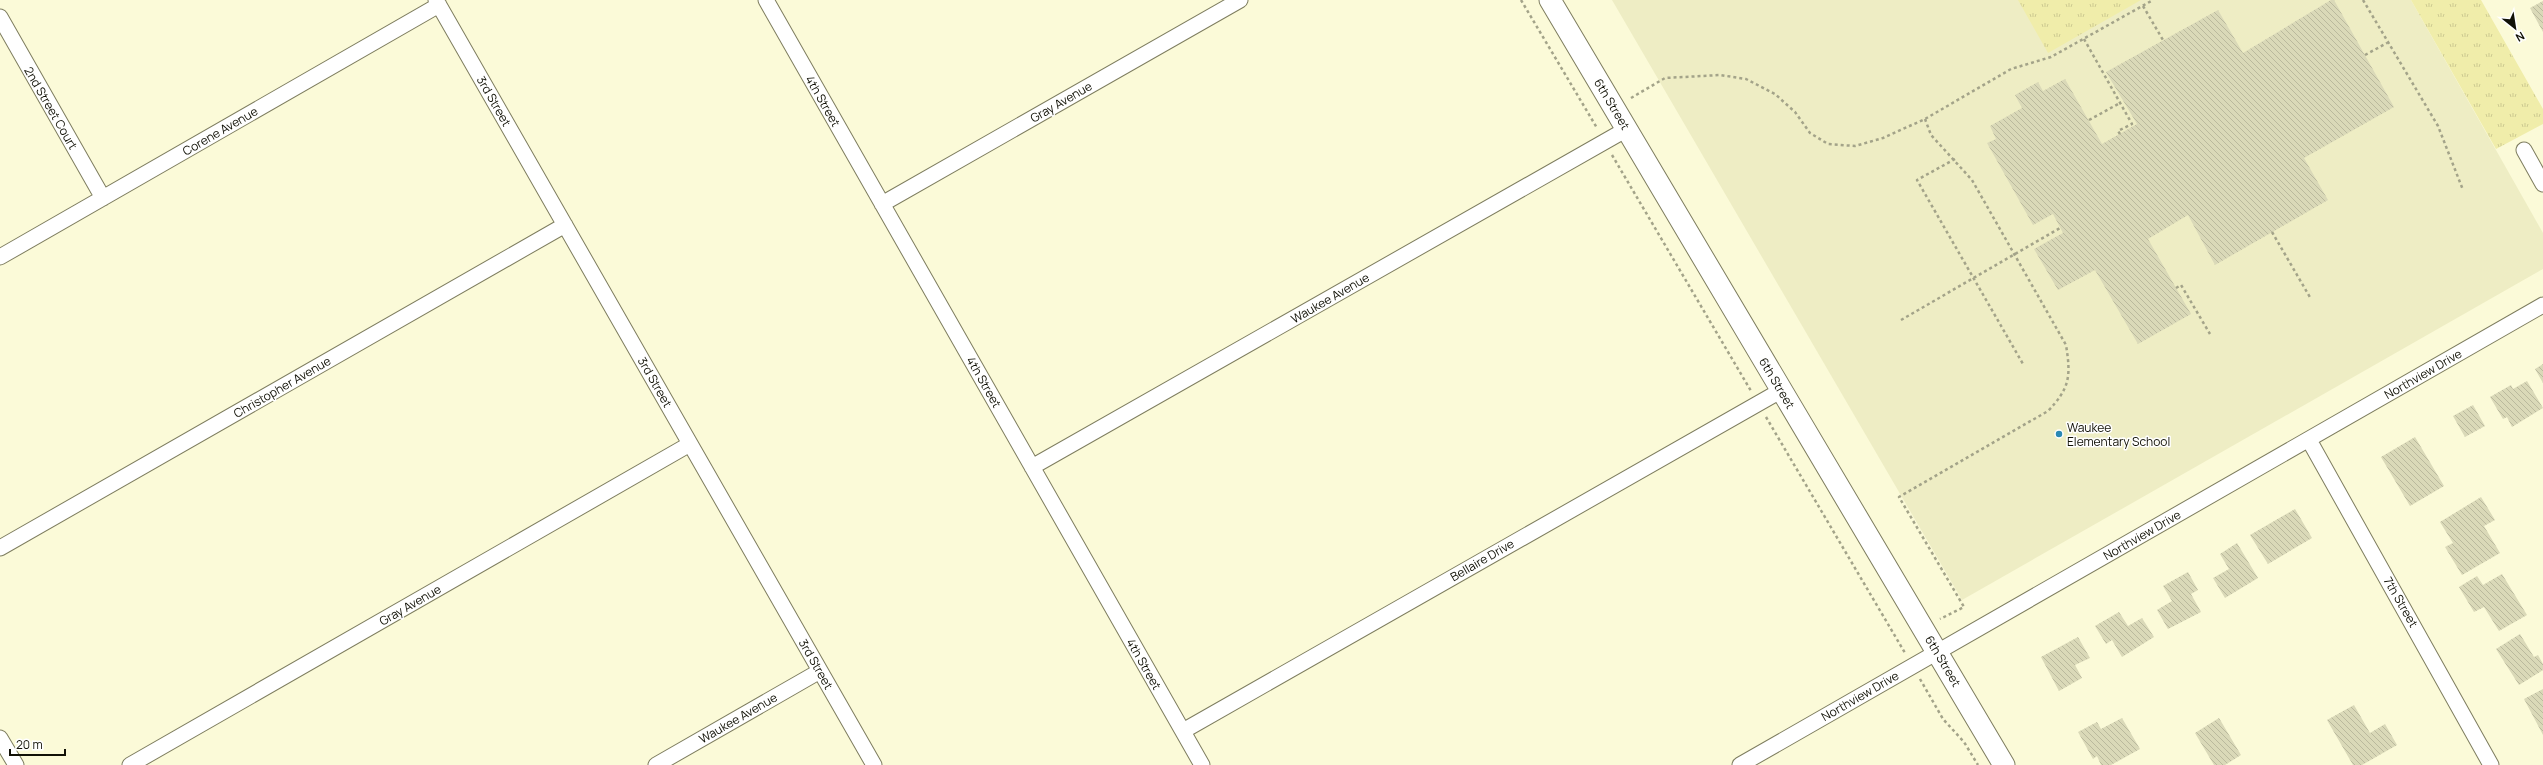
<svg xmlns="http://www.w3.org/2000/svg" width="2543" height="765" viewBox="0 0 2543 765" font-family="Manrope,sans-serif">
	<defs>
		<pattern id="park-tufts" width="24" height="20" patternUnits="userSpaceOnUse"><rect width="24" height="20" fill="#f0edaa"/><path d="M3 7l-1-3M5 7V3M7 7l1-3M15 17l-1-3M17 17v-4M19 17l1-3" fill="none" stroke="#cdca91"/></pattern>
		<pattern id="building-back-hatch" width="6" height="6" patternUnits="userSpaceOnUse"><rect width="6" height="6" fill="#dad9b8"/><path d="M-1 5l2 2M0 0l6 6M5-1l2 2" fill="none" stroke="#bab99d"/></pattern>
	</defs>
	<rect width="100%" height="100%" fill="#fbfad8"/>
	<path fill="#eeedc4" d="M1612,0h799l132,233v36l-581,331z"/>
	<path fill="url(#park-tufts)" d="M2018,0h123l-93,53z
		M2411,0h70l62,109v15l-47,25z"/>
	<path fill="url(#building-back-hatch)" d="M2331,0h3l60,107 -90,51 24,42 -113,65 -27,-50 -40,24 43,75 -53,30 -43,-74 -37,20 -24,-41 29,-16 -10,-19 -20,11 -46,-82 9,-4 -6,-13 32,-18 -7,-13 23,-13 5,9 22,-12 37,65 35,-20 -31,-52 112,-62 25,43z
		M2543,1v31l-13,-24z
		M2543,364v19l-8,-14z
		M2527,381l16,27 -31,19 -5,-10 -4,2 -13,-22 21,-12 2,4z
		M2473,405l12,21 -20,11 -12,-21z
		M2415,437l29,49 -34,20 -29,-49z
		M2481,497l14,23 -11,6 16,27 -38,22 -17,-28 8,-4 -13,-21z
		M2295,509l17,29 -44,26 -18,-29z
		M2237,543l21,35 -33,20 -12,-20 16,-9 -9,-15z
		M2188,572l10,18 -7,4 10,18 -33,17 -11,-19 15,-9 -9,-15z
		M2502,574l25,41 -28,16 -15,-24 -10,5 -15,-25 18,-11 6,9z
		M2119,612l9,14 14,-8 12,19 -32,20 -10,-17 -6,4 -11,-18z
		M2520,634l14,23 4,-2 5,9v6l-24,15 -23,-36z
		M2078,637l12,21 -15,7 7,13 -23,13 -18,-34z
		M2543,689v46l-19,-36z
		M2354,705l16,28 15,-9 12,21 -35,20h-9l-26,-45z
		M2122,718l18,31 -29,16h-10l-4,-9 -4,3 -15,-27 19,-10 4,7z
		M2219,718l22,37 -16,10h-11l-19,-32z"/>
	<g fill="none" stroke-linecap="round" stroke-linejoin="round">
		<g stroke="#7e7d5f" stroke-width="17">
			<path id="minor" d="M436,0l438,765
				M766,0l436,765
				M0,17l103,181
				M2524,150l19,34
				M882,204l358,-204
				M0,257l439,-252
				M2309,440l182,325
				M1032,467l595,-338
				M0,548l565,-323
				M1183,731l599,-341
				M0,738l16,27
				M130,765l560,-321
				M656,765l164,-94
				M1740,765l803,-460"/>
		</g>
		<g stroke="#7e7d5f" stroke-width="23">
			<path id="secondary" d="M1550,0l454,765"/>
		</g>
		<path stroke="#a3a389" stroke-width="2.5" stroke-dasharray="3 3" stroke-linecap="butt" d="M1521,0l76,128
			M2363,0l75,126 25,64
			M2143,6l20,34
			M2084,39l48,85 -14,7 2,3
			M2365,55l22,-12
			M1631,98l34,-20 55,-3 26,4 29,15 20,18 15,21 18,11 27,2 28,-8 42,-19 86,-50 40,-12 102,-57
			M1925,119l6,16 41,45 94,165c5,31 4,43 -18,66l-149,86 65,110 -24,12
			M2089,120l31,-17
			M1612,155l139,236
			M1955,159l-38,21 106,184
			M2272,232l39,67
			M2176,288l5,-3 29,49
			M1901,320l159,-92
			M1766,417l139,236
			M1920,679l23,40 21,23 14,23"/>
		<use href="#minor" stroke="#fff" stroke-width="15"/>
		<use href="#secondary" stroke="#fff" stroke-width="21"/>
	</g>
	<circle fill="#2988b4" stroke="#fff" stroke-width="1.5" cx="2059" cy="434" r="4"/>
	<g text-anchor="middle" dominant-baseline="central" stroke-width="3" stroke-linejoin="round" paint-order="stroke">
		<g font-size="12" fill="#111106" stroke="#fff">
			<text transform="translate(494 101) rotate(60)">3rd Street</text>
			<text transform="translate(823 101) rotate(60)">4th Street</text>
			<text transform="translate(1061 102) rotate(-30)">Gray Avenue</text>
			<text transform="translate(1612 104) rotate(59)">6th Street</text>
			<text transform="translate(51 108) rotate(60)">2nd Street Court</text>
			<text transform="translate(220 131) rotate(-30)">Corene Avenue</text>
			<text transform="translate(1330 298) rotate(-30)">Waukee Avenue</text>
			<text transform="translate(2423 374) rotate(-30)">Northview Drive</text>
			<text transform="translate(655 382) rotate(60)">3rd Street</text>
			<text transform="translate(984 382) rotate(60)">4th Street</text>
			<text transform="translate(1777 383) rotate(59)">6th Street</text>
			<text transform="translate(282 387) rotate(-30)">Christopher Avenue</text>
			<text transform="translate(2142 535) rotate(-30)">Northview Drive</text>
			<text transform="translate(1482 560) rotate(-30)">Bellaire Drive</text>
			<text transform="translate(2401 602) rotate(60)">7th Street</text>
			<text transform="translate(410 605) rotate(-30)">Gray Avenue</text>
			<text transform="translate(1943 661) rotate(59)">6th Street</text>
			<text transform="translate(816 664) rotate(60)">3rd Street</text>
			<text transform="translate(1144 664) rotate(60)">4th Street</text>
			<text transform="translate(1860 696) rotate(-30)">Northview Drive</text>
			<text transform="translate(738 718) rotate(-30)">Waukee Avenue</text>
		</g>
		<g font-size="12" fill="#111106" stroke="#fff" text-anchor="start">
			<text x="2067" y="427">Waukee<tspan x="2067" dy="14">Elementary School</tspan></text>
		</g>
	</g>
	<g transform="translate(2515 28) rotate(150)" stroke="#ffffff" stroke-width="3" paint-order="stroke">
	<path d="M0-3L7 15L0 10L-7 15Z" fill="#111106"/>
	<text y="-6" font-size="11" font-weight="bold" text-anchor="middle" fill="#111106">N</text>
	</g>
	<path d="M10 749v6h55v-6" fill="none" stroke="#111106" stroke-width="2"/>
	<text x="16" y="749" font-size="12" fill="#111106" stroke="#ffffff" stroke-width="3" paint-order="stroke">20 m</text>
</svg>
